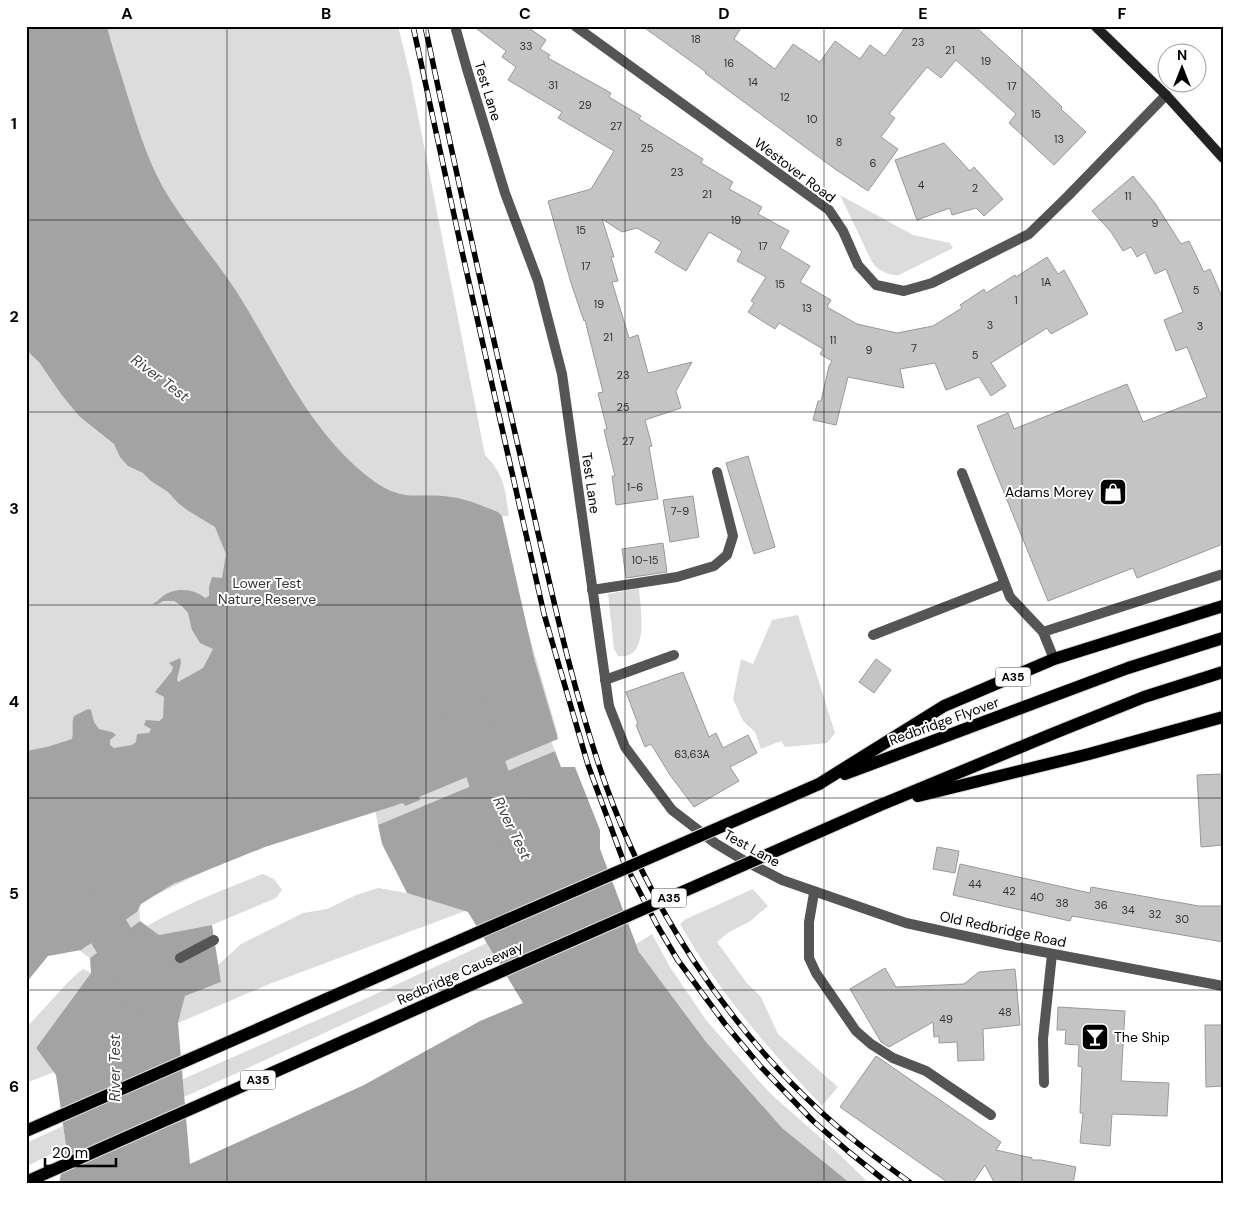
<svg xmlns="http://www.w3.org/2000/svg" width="1249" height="1210" viewBox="0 0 1249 1210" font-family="'DM Sans',sans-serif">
	<rect width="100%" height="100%" fill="#fff"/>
	<path fill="#dcdcdc" d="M26,26h372l12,49 75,380c20,20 20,35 24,61h-7l-4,-4 -5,-2 65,225 -7,6 4,10 -177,74 -3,-15 -120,37 -116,56 1,18 -50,37 -14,-10 -30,7 -20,22z
		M840,195l73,40 37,8 3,5 -54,27c-11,1 -21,-5 -27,-13z
		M639,588c1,20 12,72 -21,68l-4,-7 -6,-55z
		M798,615l37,118 -8,10 -42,4 -4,-6 -20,8 -6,-17 -12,-11 -10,-22 8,-40 12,5 19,-44z
		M263,874l11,5 8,11 -6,8 -64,27 -53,10 -12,-9c37,-21 77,-37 116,-52z
		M378,888l29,5 58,18 -193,72 -94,40 7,-27 36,-14 -3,-17 23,-21 62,-31 24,-4 27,-13z
		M753,889l15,17 -19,16 -20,10 -12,10 29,40 15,15 17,37 60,53 -16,19c-53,-56 -104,-115 -142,-182l6,-5z
		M652,934l18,33 36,53 54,62 12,13 68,60 30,29h-130l-104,-240z
		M487,943l8,12 -311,142 -1,-18 171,-75z
		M83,969l8,4 -55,75 18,24 -28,11v-55l44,-48z
		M63,1126l3,20 -40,21v-24z"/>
	<path fill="#a3a3a3" d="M26,26h81c5,22 13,44 19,65 12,37 23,76 44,108 21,33 47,62 68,95 41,65 73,142 137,188 30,21 45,10 76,15 16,2 32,9 47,15l4,4 32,142 24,81 -139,58 1,3 -15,6 -2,-3 -138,44 -92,37 -32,20 -4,8 -56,38 -33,6 -22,27v-232l21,-4 25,-8c2,-8 -1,-15 2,-23l14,-7 3,1 3,12 5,7 13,3 4,3 -6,5v5l4,3 18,-3 4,-3 1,-8 12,-1 2,-4 -7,-4 2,-5 13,1 4,-3 1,-21 -9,-5 17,-21 1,-4 -4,-4 11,-5 1,5 -4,16 1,3 25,-14 10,-19 -13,-6 -8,-13 -4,-17 -6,-7 -8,-5h-11l-5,3h-6c5,-2 6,-4 10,-7 11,-10 32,-9 43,1l4,-2v-9l3,-10 10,1 4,-24 -11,-27 -28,-17 -9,-7 -10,-11 -17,-11 -8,-8 -15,-7 -8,-9 -6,-13 -35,-28 -18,-22 -22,-32 -13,-12z
		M555,751l6,16h14l25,63v19l39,103 67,90 76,86 69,56h-792l7,-38 -10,-71 -20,-27 55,-75 -1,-15 50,-37 19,14 53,-10 9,57 -36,14 -7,27 12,141 174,-79 116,-64 43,-18 -55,-91 -61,-19 -25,-49 -4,-19z"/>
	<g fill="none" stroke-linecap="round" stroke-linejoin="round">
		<path stroke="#a3a3a3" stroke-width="42" d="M468,713l21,66 25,52
			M26,923l70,-12 43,70 -4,8"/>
	</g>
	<path fill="#c4c4c4" stroke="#999" d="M473,26h53l20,14 -6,9 10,6 -2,3 63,35 -2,4 32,19 -2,3 64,40 -2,4 32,19 -4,7 33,18 -4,7 31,17 -9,17 30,18 -10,16 31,18 -4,7 30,17 40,9 36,-7 29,-18 -2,-3 24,-16 2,4 29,-18 1,2 31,-20 11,17 6,-4 24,44 -37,20 -4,-6 -56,35 15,23 -15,10 -12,-19 -33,13 -11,-27 -35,6 4,19 -56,-11 -12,48 -23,-5 5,-19h3l8,-35 3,-5 -12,-7 3,-5 -44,-26 -4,6 -27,-17 6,-9 -3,-2 15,-24 -29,-16 5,-10 -33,-19 -23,39 -31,-19 6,-10 -24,-14 -15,4 -20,-13 12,38h-3l7,24 -6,1 17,56 9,-3 10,38 44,-11 -16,29 5,17 -36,12 7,26 -3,1 9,52 -42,6 -4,-29h3l-11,-46 3,-1 -9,-36 5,-1 -18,-72 -1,1 -13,-38 -23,-82 43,-12 23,-38 -56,-33 4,-6 -54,-32 8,-13 -14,-10 4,-6z
		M642,26h100l-8,13 41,30 18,-25 27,18 15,-21 25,18 10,-14 15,11 21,-30h69l62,57 25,24 -1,2 25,23 -32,33 -45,-42 7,-9 -60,-54 -15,18 -14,-11 -38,47 6,4 -14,19 17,12 -30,42 -33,-22 -106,-78 -24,-18 1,-1z
		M944,143l26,28 4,-4 29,32 -19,17 -8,-8 -24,7 -2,-7 -33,12 -22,-60z
		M1133,176l22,27 26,41 8,-3 15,31 6,-3 13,30v245l-86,34 -4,-10 -85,33 -71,-175 31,-13 6,16 113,-45 16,38 64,-25 -20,-50 -11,4 -12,-31 19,-8 -17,-43 -11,5 -10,-22 -8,5 -6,-10 -8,4 -12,-19 -19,-21z
		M748,456l27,91 -21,7 -28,-91z
		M693,496l6,41 -29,5 -7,-42z
		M663,543l4,29 -41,6 -4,-29z
		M876,659l15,11 -17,23 -15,-11z
		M683,672l26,65 7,-4 7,15 25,-13 9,18 -27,14 9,14 -45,26 -24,-32 -19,-31 -6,3 -9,-22 2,-1 -12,-32z
		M1223,774v71l-22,2 -4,-72z
		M937,847l22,4 -4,22 -22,-4z
		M960,864l130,29 1,-6 108,19h24v36l-151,-26 -2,5 -117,-26z
		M885,968l11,19 68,-3 15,-12 36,-3 5,56 -37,4 1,31 -26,1 -1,-19 -18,1v-7l-5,1 -1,-15 -44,25 -8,-5 -31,-53z
		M1058,1007l67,4 -4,70 48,2 -2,33 -55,-2 -2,32 -30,-3 3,-30h-3l2,-46 -4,-1 1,-21 -14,-1 1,-14h-9z
		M1205,1025h18v61l-17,1z
		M876,1056l125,86 -5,8 36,8v2h9l35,7 -3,17h-78l-10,-19 -13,19h-22l-110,-77z"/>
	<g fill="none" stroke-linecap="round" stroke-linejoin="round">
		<g stroke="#dbdbdb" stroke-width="14">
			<path id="primary" d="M845,774l283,-106 95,-30
				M819,784l125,-78 110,-47 169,-53
				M918,796l171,-42 134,-37
				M878,806l174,-72 92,-37 79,-25
				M26,1131l412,-181
				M26,1182l433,-192"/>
		</g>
		<path stroke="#555" stroke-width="10" d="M962,473l48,124 33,35
			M592,590l85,-13 37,-11 13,-11 6,-19 -16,-64
			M873,635l131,-51
			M1054,659l-11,-27 180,-58
			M605,680l69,-25
			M814,893l-5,29v36l7,15 40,58 15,13 22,14 33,13 65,44
			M180,958l34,-18
			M1044,1083l-1,-44 9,-85"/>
		<path stroke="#555" stroke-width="10" d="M455,26l12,43 38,124 33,88 24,93 47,332 16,41 47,63 43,33 28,17 39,20 124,43 100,22 217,41
			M575,26l254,184 14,21 15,34 18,20 28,6 28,-8 97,-49 39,-38 98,-101"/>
		<path stroke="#222" stroke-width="10" d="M1095,26l71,69 57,63"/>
		<use href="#primary" stroke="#000" stroke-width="12"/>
		<g stroke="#000" stroke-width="5.5">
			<path id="rail" d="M413,26l48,221 83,367 44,151 35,95 34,65 20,34 48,65 36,43 52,54 36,31 40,32
				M425,26c32,150 65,300 100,450 24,103 45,207 80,307 43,122 120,240 215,328 29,27 60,50 92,73"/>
		</g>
		<use href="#rail" stroke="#fff" stroke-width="4" stroke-dasharray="11" stroke-linecap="butt"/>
		<g stroke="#dbdbdb" stroke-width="14" stroke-linecap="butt">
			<path id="primary-bridge" d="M438,950l381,-166
				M459,990l419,-184"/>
		</g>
		<use href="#primary-bridge" stroke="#000" stroke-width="12"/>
	</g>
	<path fill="none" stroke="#000" stroke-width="1" stroke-opacity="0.55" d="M227,26v1158M426,26v1158M625,26v1158M824,26v1158M1022,26v1158M26,220h1197M26,412h1197M26,605h1197M26,798h1197M26,990h1197"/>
	<defs>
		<g id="shop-square" transform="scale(1.4375)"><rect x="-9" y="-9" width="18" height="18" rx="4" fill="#000" stroke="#fff"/><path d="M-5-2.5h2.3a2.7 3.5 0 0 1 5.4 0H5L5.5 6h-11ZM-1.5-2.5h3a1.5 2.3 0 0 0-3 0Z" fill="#fff"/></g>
		<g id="bar-square" transform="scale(1.4375)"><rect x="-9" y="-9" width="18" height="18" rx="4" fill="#000" stroke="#fff"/><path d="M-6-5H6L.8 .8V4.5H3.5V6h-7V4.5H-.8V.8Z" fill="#fff"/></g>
	</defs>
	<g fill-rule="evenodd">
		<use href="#shop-square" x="1113" y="492"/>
		<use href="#bar-square" x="1095" y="1037"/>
	</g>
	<g text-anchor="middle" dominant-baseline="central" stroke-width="4" stroke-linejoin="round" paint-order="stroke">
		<g font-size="11" fill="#313131">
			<text x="696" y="39">18</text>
			<text x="918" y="42">23</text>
			<text x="526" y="46">33</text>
			<text x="950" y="50">21</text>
			<text x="986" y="61">19</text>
			<text x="729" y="63">16</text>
			<text x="753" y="82">14</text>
			<text x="553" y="85">31</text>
			<text x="1012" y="86">17</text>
			<text x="785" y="97">12</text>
			<text x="585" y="105">29</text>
			<text x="1036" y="114">15</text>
			<text x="812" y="119">10</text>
			<text x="616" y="126">27</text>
			<text x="1059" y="139">13</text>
			<text x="839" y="142">8</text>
			<text x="647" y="148">25</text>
			<text x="873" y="163">6</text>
			<text x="677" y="172">23</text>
			<text x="921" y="185">4</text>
			<text x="975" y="188">2</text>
			<text x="707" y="194">21</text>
			<text x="1128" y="196">11</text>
			<text x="736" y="220">19</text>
			<text x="1155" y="223">9</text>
			<text x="581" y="230">15</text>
			<text x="763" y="246">17</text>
			<text x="586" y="266">17</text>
			<text x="1046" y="282">1A</text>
			<text x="780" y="284">15</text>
			<text x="1196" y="290">5</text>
			<text x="1016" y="300">1</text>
			<text x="599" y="304">19</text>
			<text x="807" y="308">13</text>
			<text x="990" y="325">3</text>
			<text x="1200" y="326">3</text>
			<text x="608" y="337">21</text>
			<text x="833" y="340">11</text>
			<text x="914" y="348">7</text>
			<text x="869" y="350">9</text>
			<text x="975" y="355">5</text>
			<text x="623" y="375">23</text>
			<text x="623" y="407">25</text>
			<text x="628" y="441">27</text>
			<text x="635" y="487">1-6</text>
			<text x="680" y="511">7-9</text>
			<text x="645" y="560">10-15</text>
			<text x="692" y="754">63,63A</text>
			<text x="975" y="884">44</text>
			<text x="1009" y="891">42</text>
			<text x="1037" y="897">40</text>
			<text x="1062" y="903">38</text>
			<text x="1101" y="905">36</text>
			<text x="1128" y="910">34</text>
			<text x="1155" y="914">32</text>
			<text x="1182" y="919">30</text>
			<text x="1005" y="1012">48</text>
			<text x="946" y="1019">49</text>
		</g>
		<g fill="#fff" stroke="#4c4c4c" stroke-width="1">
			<rect x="995.5" y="667.5" width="35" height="19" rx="4"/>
			<rect x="651.5" y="888.5" width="35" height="19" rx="4"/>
			<rect x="240.5" y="1070.5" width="35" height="19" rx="4"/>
		</g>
		<g font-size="12" font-weight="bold" fill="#000">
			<text x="1013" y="677">A35</text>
			<text x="669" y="898">A35</text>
			<text x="258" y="1080">A35</text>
		</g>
		<g font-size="14" fill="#000" stroke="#fff">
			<text transform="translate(488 91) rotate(73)">Test Lane</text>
			<text transform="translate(795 170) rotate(37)">Westover Road</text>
			<text transform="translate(591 483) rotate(82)">Test Lane</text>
			<text transform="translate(944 721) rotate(-20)">Redbridge Flyover</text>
			<text transform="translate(752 848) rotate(29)">Test Lane</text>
			<text transform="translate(1003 929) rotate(12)">Old Redbridge Road</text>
			<text transform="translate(460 973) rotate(-24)">Redbridge Causeway</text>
		</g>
		<g font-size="14" fill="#000" stroke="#fff" text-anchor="end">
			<text x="1094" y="492">Adams Morey</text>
			<text x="1114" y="1037" text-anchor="start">The Ship</text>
		</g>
		<g font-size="14" fill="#333" stroke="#fff">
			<text x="267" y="583">Lower Test<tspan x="267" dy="16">Nature Reserve</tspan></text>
		</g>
		<g font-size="15" font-style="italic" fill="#444" stroke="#fff">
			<text transform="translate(160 378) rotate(37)">River Test</text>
			<text transform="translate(512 828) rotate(64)">River Test</text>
			<text transform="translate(115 1068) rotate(-90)">River Test</text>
		</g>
	</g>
	<rect width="1249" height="1210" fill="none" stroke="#ffffff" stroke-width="55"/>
	<g transform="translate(1182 68)"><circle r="24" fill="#ffffff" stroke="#999999"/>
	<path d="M0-4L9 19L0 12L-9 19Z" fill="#000000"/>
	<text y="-8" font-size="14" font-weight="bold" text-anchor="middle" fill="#000000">N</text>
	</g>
	<path d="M45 1158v8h71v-8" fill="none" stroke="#000000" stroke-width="2.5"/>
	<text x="52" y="1158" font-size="15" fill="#000000" stroke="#ffffff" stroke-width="4" paint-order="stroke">20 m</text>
	<rect x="28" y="28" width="1194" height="1154" fill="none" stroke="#000" stroke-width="2"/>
	<g font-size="16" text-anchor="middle" font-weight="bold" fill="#000">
		<text x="127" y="19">A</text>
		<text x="326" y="19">B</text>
		<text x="525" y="19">C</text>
		<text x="724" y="19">D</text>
		<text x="923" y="19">E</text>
		<text x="1122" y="19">F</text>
		<text x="14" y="129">1</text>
		<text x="14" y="322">2</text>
		<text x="14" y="514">3</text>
		<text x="14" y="707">4</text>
		<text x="14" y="899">5</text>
		<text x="14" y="1092">6</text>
	</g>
</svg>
